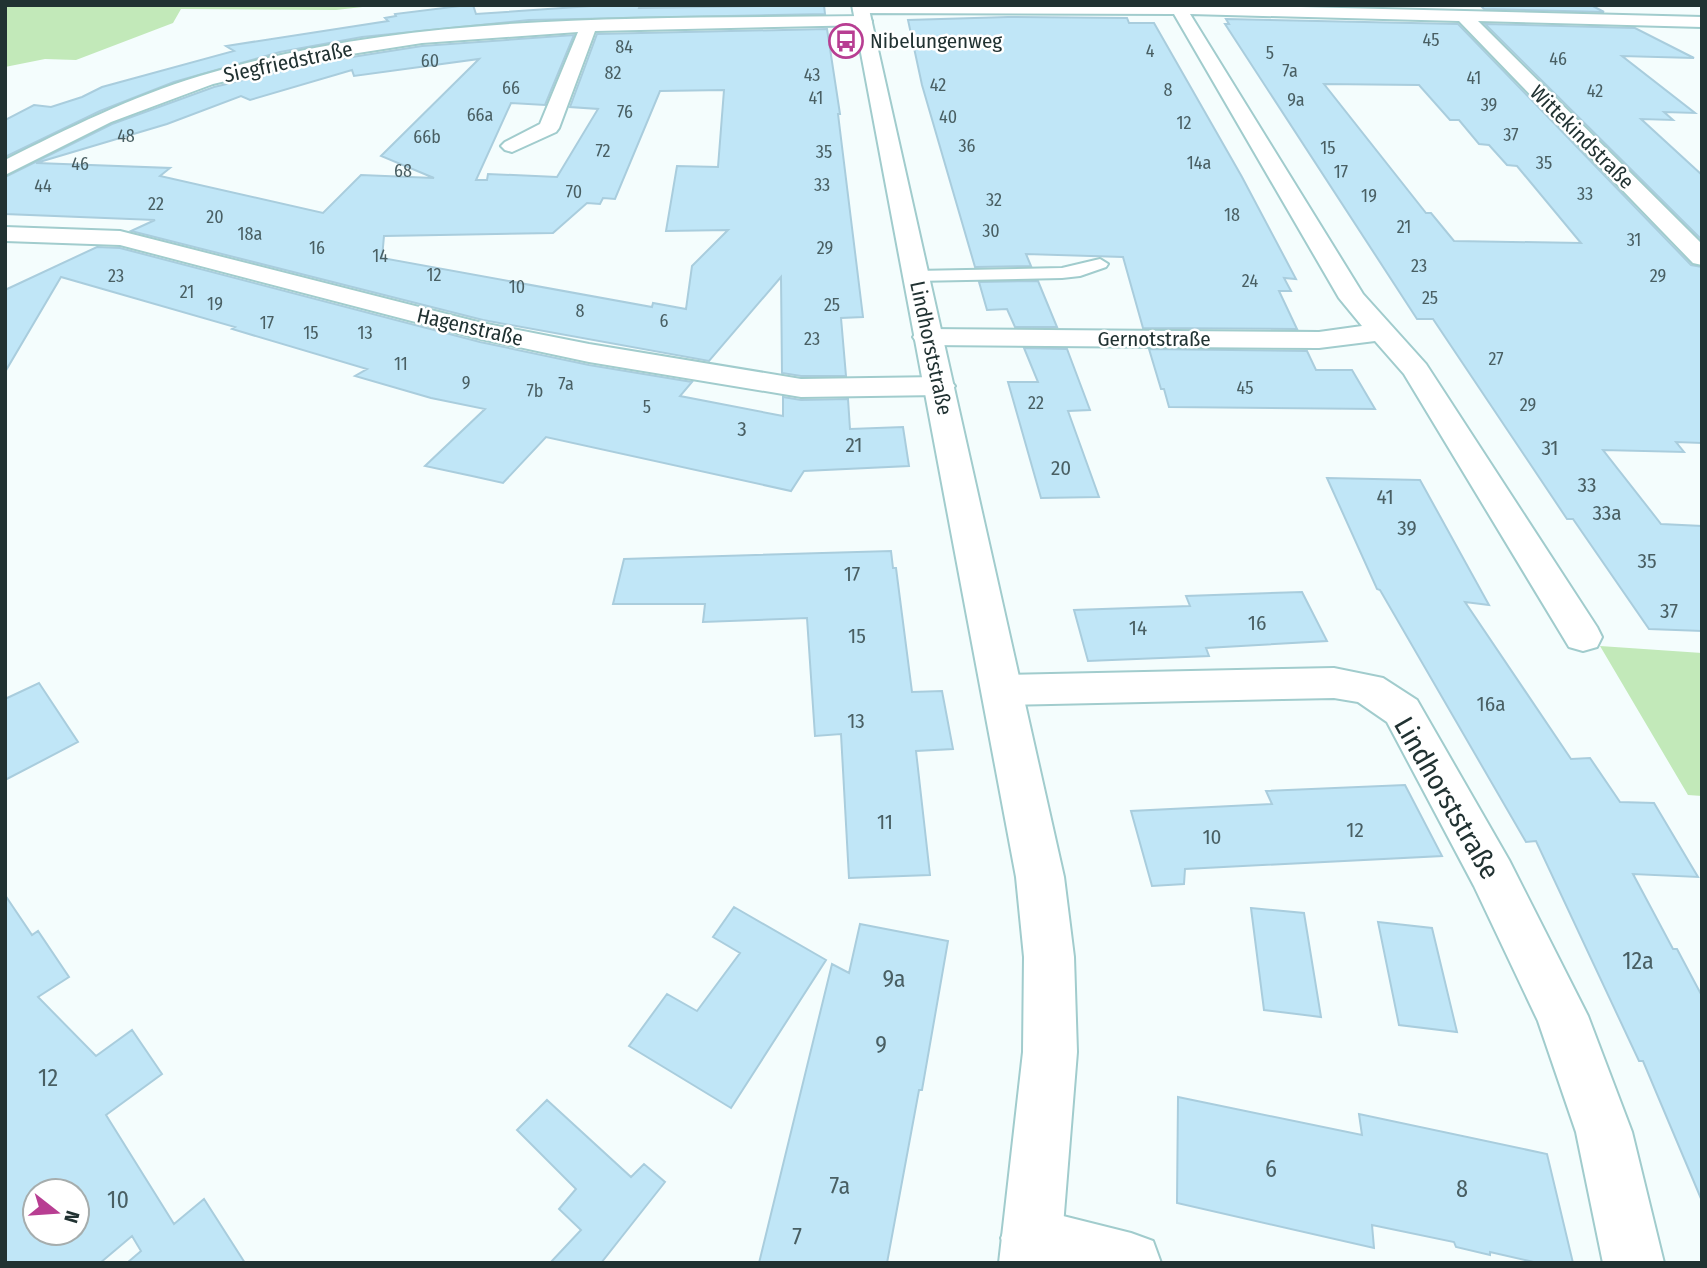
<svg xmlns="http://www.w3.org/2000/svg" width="1707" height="1268" viewBox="0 0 1707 1268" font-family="'Fira Sans Condensed',sans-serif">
	<rect width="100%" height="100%" fill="#f4fdfd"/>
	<path fill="#c2e9b9" d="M5,5h375l-44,5 -155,-1 -8,14 -97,37 -31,-1 -40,8z
		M1600,646l102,7v143l-14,-1z"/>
	<path fill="#c0e6f7" stroke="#a9cddd" stroke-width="2" fill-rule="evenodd" d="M468,5h5l3,9 130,-9h34l-1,3 185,-3 1,9 -296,6 -167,17 -82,15 -106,30 -74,29 -95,46v-37l29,-15 17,2 31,-10 20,-10 132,-36 -8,-5 162,-25 -3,-3 11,-2 -1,-2z
		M1480,5h111l13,7 -120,-3z
		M1008,17l119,1 2,5h25l88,154 54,102 -12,-1 7,13h-12l18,38 -154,-1 -20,-71 -97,-3 5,12 -56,1 -53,-182 -14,-65z
		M1226,19l232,5 233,241 11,2v176l-26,-1 8,10 -81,-2 58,74 41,2v105l-53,-2 -76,-110h-6l-134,-200h-16l-192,-295h4zM1324,84l95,1 31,35h9l20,24 10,1 18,20 10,1 64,77 -127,-2 -23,-28h-5z
		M1485,24l150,4 59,30 -72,-2 73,57 -31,-1 9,8 -32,-1 61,56v65z
		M827,29l13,85h-2l25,203 -22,1 5,58h-45l-19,-3 -1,-96 -72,84 -226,-41 -352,-89 24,-11 -150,-6v-37l107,-53 102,-37 100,-24 108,-17 152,-11 -29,70 -34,-2 -35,77h11l1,-6 69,3 41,-68 -28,-2 27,-73zM479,59l-98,97 53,22 -73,-3 -38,38 -163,-37 10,-8 -134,-5 131,-39 74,-28 9,4 102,-30 2,6zM724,90l-6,77 -41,-1 -11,65 62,-1 -36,36 -6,43 -33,-6 -1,4 -270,-49 2,-22 169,-3 34,-30 13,1 3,-6 12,1 45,-108z
		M97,247l23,1 360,94 109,23 103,17 -12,14 103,20v-19l18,3 47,-1 2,30 53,-2 6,39 -105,5 -13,20 -245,-54 -43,46 -31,-7 -47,-10 60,-57 -54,-11 -76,-22 12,-7 -135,-40 3,-2 -174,-50 -56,95v-82z
		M1038,281l19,46h-42l-8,-18 -20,1 -8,-28z
		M1024,348l43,1 23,61 -22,1 31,86 -58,1 -33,-116h30z
		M1149,349l158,2 9,19h36l23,39 -206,-2 -5,-18h-3z
		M1327,478l93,2 69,125 -24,-3 106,157 19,-1 30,44 34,1 44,74 -65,-3 40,75h4l25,47v205l-59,-140h-4l-103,-220 -10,1 -146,-252 -3,-1z
		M891,551l2,17h3l16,124 30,-1 11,58 -37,2 14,124 -81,3 -8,-144 -26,2 -8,-118 -104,4 2,-18h-92l11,-45z
		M1302,592l25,49 -121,7 3,8 -121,5 -14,-51 116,-4 -4,-10z
		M39,683l39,59 -73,38v-81z
		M1405,785l37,71 -257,13 -1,15 -32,2 -21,-75 141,-7 -6,-13z
		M5,895l27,40 6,-4 31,46 -31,20 58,59 36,-26 30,44 -56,41 68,109 30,-25 41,64h-118l14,-12 -9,-15 -32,27h-95zM35,1191h42v42h-42z
		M734,907l92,53 -95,148 -102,-62 38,-52 30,17 43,-58 -27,-16z
		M1251,908l53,5 17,104 -57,-7z
		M1378,922l54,6 25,104 -58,-7z
		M860,924l88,17 -26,149h-3l-32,173h-128l73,-299 17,9z
		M1178,1097l184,38 -3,-21 188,40 26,109h-35l-48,-11v3l-34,-8 -2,-5 -82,-17 2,23 -197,-45z
		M547,1100l84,77 13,-13 21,18 -64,81h-51l31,-33 -22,-21 17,-20 -59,-59z"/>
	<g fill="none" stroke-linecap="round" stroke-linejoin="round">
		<g stroke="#a1cccd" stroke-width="4">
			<path id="lane" d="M1100,259l8,5 -2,3 -26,9 -18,2 -147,3 -8,-5 8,-5 147,-3z"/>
		</g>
		<g stroke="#a1cccd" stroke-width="4">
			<path id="street" d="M861,5h363l478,12v10l-224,-6 224,223v21l-9,-2 -234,-242 -269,-7 173,280 63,70 171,263 5,10 -5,10 -14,4 -14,-4 -165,-273 -29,-33 -56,7 -392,-3 -10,-2 -4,-6 4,-6 10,-2 392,3 43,-6 -23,-28 -165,-284 -319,-1 -2,-3z
				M864,16l8,5 -2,4 -275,6 -36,97 -3,4 -44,20 -7,-2 -4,-4 4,-4 35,-18 38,-92 -156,11 -109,17 -100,24 -102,38 -106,53v-15c64,-32 126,-63 195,-84 213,-65 444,-57 664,-60z
				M5,227l115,4 362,92 107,21 212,35 139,-2 10,3 5,6 -5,6 -10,3 -139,2 -212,-35 -108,-23 -361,-94 -115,-4z
				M1334,668l49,10 34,22 92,160 79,156 44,116 32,131h-61l-27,-131 -38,-111 -64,-135 -87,-164 -29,-20 -24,-4 -332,7 -14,-4 -6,-11 6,-11 14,-4z
				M1031,1208l100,25 22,8 8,22h-143l-8,-4 -9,-21 9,-21z"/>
		</g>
		<g stroke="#a1cccd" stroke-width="4">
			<path id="secondary" d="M852,5h16l196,872 10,80 3,95 -17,211h-61l24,-211 1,-95 -8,-80z"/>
		</g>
		<use href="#lane" fill="#fff" fill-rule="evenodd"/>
		<use href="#street" fill="#fff" fill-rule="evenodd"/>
		<use href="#secondary" fill="#fff" fill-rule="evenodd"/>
	</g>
	<defs>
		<g id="bus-ring" transform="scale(1.75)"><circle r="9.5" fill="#fff" stroke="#b83e92" stroke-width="1.5"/><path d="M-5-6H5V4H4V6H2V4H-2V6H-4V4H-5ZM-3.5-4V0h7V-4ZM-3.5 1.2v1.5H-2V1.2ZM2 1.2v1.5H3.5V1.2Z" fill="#b83e92"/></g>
	</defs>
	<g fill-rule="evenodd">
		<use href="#bus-ring" x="846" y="41"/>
	</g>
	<g text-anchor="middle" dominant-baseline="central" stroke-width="5" stroke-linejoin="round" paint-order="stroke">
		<g font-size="18" fill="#495f63">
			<text x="1431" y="40">45</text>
			<text x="624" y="47">84</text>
			<text x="1150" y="51">4</text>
			<text x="1270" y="53">5</text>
			<text x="1558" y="59">46</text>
			<text x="430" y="61">60</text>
			<text x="1290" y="71">7a</text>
			<text x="613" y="73">82</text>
			<text x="812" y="75">43</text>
			<text x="1474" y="78">41</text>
			<text x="938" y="85">42</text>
			<text x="511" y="88">66</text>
			<text x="1168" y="90">8</text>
			<text x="1595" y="91">42</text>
			<text x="816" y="98">41</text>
			<text x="1296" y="100">9a</text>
			<text x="1489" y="105">39</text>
			<text x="625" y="112">76</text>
			<text x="480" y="115">66a</text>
			<text x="948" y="117">40</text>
			<text x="1184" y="123">12</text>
			<text x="1511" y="135">37</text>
			<text x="126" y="136">48</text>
			<text x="427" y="137">66b</text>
			<text x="967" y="146">36</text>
			<text x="1328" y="148">15</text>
			<text x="603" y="151">72</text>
			<text x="824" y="152">35</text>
			<text x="1199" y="163">14a</text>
			<text x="1544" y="163">35</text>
			<text x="80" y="164">46</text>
			<text x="403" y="171">68</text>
			<text x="1341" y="172">17</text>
			<text x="822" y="185">33</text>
			<text x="43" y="186">44</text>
			<text x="574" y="192">70</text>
			<text x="1585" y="194">33</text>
			<text x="1369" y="196">19</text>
			<text x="994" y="200">32</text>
			<text x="156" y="204">22</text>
			<text x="1232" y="215">18</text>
			<text x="215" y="217">20</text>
			<text x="1404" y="227">21</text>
			<text x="991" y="231">30</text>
			<text x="250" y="234">18a</text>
			<text x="1634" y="240">31</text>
			<text x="317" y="248">16</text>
			<text x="825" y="248">29</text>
			<text x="380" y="256">14</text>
			<text x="1419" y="266">23</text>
			<text x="434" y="275">12</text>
			<text x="116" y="276">23</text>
			<text x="1658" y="276">29</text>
			<text x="1250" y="281">24</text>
			<text x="517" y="287">10</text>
			<text x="187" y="292">21</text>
			<text x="1430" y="298">25</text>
			<text x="215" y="304">19</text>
			<text x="832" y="305">25</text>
			<text x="580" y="311">8</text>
			<text x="664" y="321">6</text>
			<text x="267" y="323">17</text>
			<text x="311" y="333">15</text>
			<text x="365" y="333">13</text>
			<text x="812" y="339">23</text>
			<text x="1496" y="359">27</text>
			<text x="401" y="364">11</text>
			<text x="466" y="383">9</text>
			<text x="566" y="384">7a</text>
			<text x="1245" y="388">45</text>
			<text x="535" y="391">7b</text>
			<text x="1036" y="403">22</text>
			<text x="1528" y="405">29</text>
			<text x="647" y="407">5</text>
		</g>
		<g font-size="21" fill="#213232" stroke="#fff" text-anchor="start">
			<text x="870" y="41">Nibelungenweg</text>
		</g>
		<g font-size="21" fill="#213232" stroke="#fff">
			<text transform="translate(288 62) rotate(-12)">Siegfriedstraße</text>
			<text transform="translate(1582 137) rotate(45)">Wittekindstraße</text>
			<text transform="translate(470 327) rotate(13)">Hagenstraße</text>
			<text x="1154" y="339">Gernotstraße</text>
			<text transform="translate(931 348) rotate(78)">Lindhorststraße</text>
		</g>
		<g font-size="21" fill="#495f63">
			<text x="742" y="429">3</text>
			<text x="854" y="445">21</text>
			<text x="1550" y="448">31</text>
			<text x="1061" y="468">20</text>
			<text x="1587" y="485">33</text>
			<text x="1385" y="497">41</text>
			<text x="1607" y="513">33a</text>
			<text x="1407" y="528">39</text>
			<text x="1647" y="561">35</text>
			<text x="852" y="574">17</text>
			<text x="1669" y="611">37</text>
			<text x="1257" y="623">16</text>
			<text x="1138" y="628">14</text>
			<text x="857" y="636">15</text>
			<text x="1491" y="704">16a</text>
			<text x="856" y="721">13</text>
			<text x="885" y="822">11</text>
			<text x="1355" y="830">12</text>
			<text x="1212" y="837">10</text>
		</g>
		<g font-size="24" fill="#495f63">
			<text x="1638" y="961">12a</text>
			<text x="894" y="979">9a</text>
			<text x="881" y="1045">9</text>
			<text x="48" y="1078">12</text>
			<text x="1271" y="1169">6</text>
			<text x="840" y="1186">7a</text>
			<text x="1462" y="1189">8</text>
			<text x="118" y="1200">10</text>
			<text x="797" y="1237">7</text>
		</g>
		<g font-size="28" fill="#213232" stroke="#fff">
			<text transform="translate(1447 798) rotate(60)">Lindhorststraße</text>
		</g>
	</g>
	<rect width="1707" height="1268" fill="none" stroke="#213232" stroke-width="14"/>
	<g transform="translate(56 1212) rotate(107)"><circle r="33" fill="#ffffff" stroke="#a6adad" stroke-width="2"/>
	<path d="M0-5L12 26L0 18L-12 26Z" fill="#b83e92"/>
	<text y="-10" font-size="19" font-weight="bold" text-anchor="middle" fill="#213232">N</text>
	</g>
</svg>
